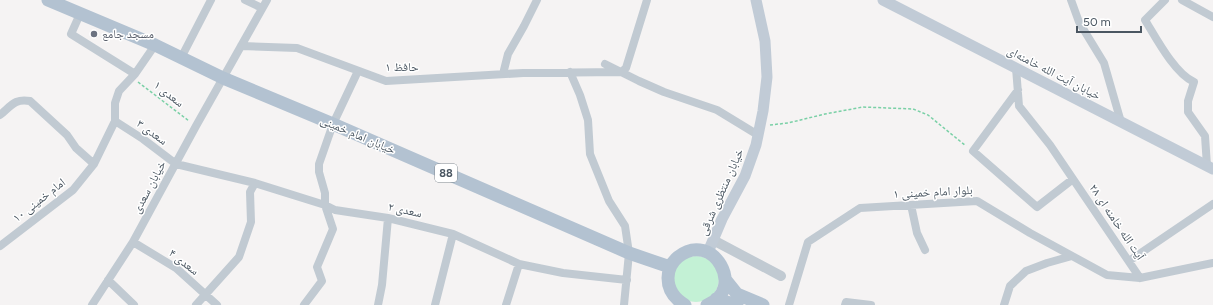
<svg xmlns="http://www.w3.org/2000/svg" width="1213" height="305" viewBox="0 0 1213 305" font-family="Figtree,'Noto Naskh Arabic',sans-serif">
	<rect width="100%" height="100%" fill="#f5f3f3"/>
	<path fill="#c3f1d5" d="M673 279a23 23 0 1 1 46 0a23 23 0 1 1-46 0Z"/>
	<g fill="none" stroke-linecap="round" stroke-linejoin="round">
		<path stroke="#7ad0a6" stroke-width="1.5" stroke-dasharray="3 2" stroke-linecap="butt" d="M138,82l51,39
			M770,125l18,-2 37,-9 38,-7 50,2 15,6 38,31"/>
		<path stroke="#c1cad2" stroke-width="8" d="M245,0l17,8
			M1071,0l8,22 25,41 17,59
			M1165,0l-20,20c11,18 30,54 49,62l-6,19v11l17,24 2,30
			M1182,0l31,17
			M80,14l-9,20 64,40
			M241,46l56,2 89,33 137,-8 98,-1 5,-4 21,-68
			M181,58l30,-58
			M605,64l34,17 25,11 53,18 41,25
			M1016,68l3,38 31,39 90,133
			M570,72l10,23 8,25 2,34 19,47 16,25 4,27 -5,52
			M503,74l5,-20 16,-28 13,-26
			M1018,90l-45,61 64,56 36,-28
			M0,115c11,-9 15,-17 30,-14l37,34 9,13 18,16
			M115,121l28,18 33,25 79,19 70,22 10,5 53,8 65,16 66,30 44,9 64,7
			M911,205l6,28 8,17
			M133,242l43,26 41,37
			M0,246l73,-56 21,-26 21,-43v-18l4,-12 16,-17 20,-29
			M1129,261l84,-57
			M108,280l26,25
			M92,305l41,-63 63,-116 71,-126
			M196,305l43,-48 12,-35 -1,-30 5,-9
			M304,305l18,-24 -5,-14 16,-38 -8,-24v-12l-6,-21v-8l14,-40 25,-53
			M378,305l4,-20 6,-67
			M435,305l18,-71
			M506,305l13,-41
			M789,305l19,-63 52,-34 117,-7 53,32 77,42 33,3 73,-15
			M845,305l1,-3 25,3
			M1004,305l6,-19 16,-15 21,-8 25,-7"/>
		<path stroke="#c1cad2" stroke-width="10" d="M713,240l68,36"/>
		<path stroke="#c1cbd6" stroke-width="11" d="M883,0l330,169
			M708,252l14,-33 23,-43 11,-31 7,-34 4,-34 -2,-36 -9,-41"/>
		<path stroke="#b3c2d1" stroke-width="13" d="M48,0l107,45 68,33 110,46 296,129 41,14
			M725,279l12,15 26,11
			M716,299l21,6
			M685,305c-10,-6 -17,-14 -17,-27 0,-8 4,-16 10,-21 35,-28 69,33 29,48"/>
	</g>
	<circle fill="#6b7280" stroke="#fff" stroke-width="1.5" cx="94" cy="34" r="4"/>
	<g text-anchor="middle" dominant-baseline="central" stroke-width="3" stroke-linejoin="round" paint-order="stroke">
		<rect fill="#fff" stroke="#808990" stroke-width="1" x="435" y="164" width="22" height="18" rx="3"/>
		<g font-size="11" font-weight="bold" fill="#4a5661">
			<text x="446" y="173">88</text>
		</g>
		<g font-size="12" fill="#5b616d" stroke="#fff" text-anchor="start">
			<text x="102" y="34">مسجد جامع</text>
		</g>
		<g font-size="12" fill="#4a5661" stroke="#fff">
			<text x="402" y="67">حافظ ۱</text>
			<text transform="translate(1054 73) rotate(27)">خیابان آیت الله خامنه‌ای</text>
			<text transform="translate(169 94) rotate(38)">سعدی ۱</text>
			<text transform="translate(152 132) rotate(36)">سعدی ۳</text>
			<text transform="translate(358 135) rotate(23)">خیابان امام خمینی</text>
			<text transform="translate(149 187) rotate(-62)">خیابان سعدی</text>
			<text transform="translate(721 192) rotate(-66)">خیابان منتظری شرقی</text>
			<text transform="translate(933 192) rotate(-3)">بلوار امام خمینی ۱</text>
			<text transform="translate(39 200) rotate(-38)">امام خمینی ۱۰</text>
			<text transform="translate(405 210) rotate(12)">سعدی ۲</text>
			<text transform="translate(1117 222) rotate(56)">آیت الله خامنه ای ۲۸</text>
			<text transform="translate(184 262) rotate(38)">سعدی ۴</text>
		</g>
	</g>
	<path d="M1077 26v6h64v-6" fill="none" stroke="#4a5661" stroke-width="2"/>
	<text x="1083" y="26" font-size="12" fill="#4a5661" stroke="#ffffff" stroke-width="3" paint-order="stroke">50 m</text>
</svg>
